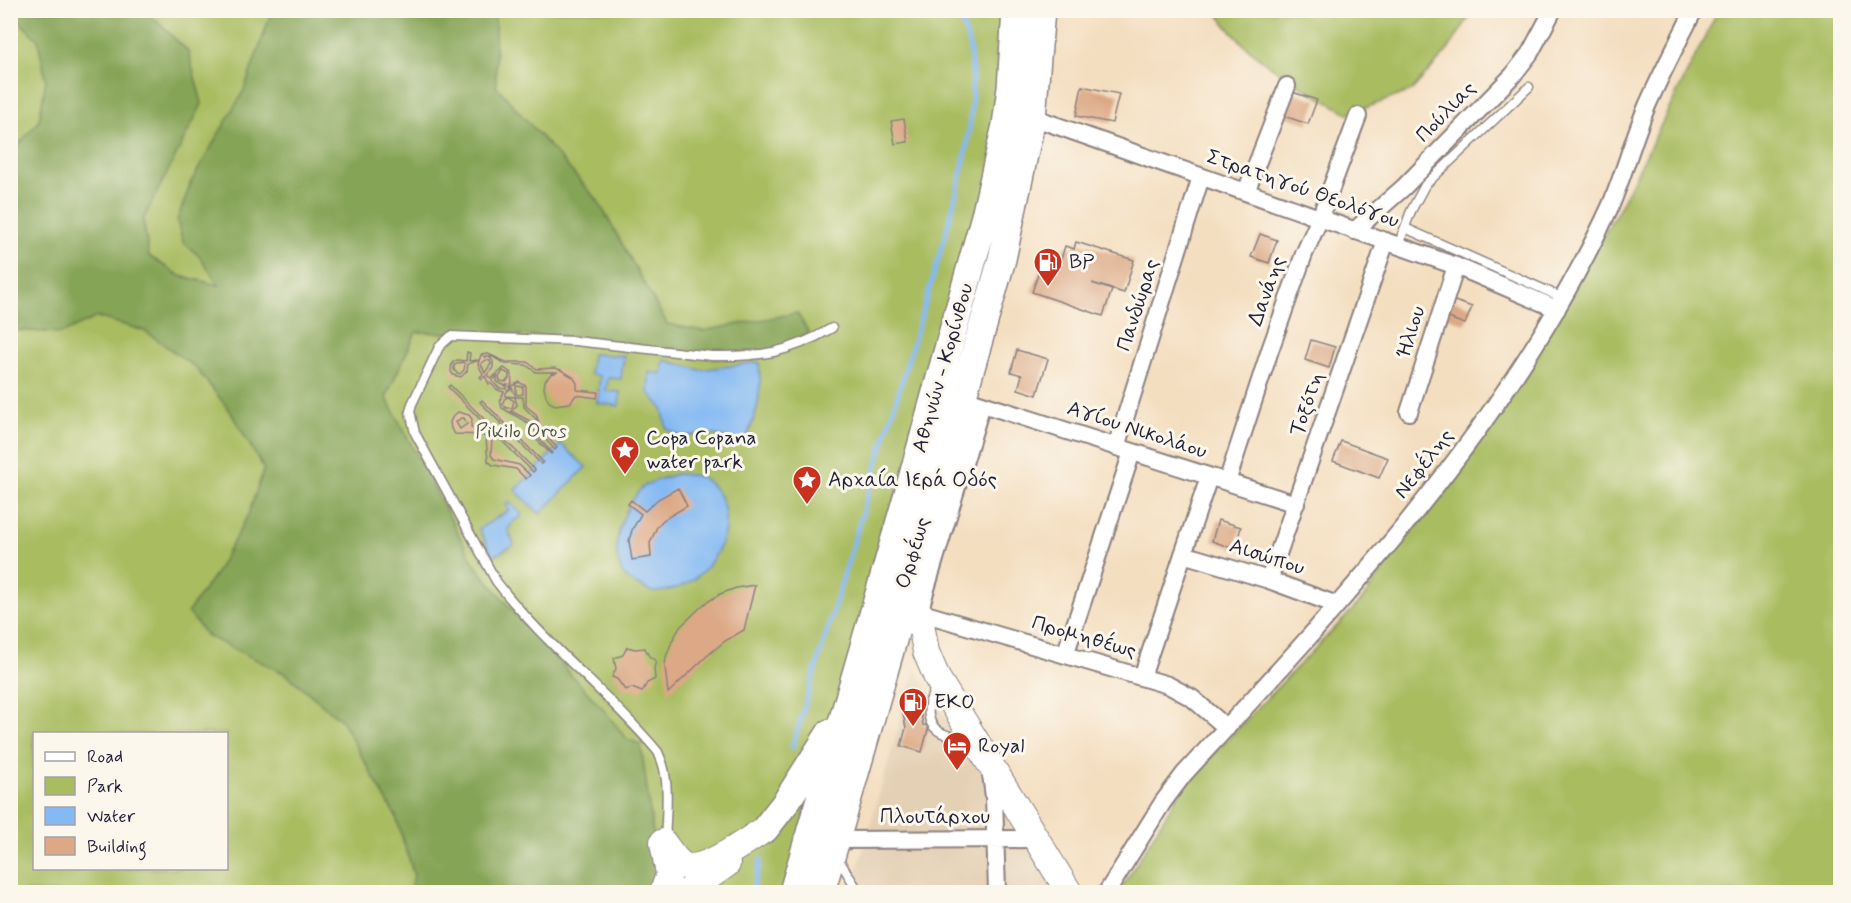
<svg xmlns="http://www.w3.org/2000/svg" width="1851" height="903" viewBox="0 0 1851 903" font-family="Mynerve,sans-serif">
	<rect width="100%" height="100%" fill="#fbf7ec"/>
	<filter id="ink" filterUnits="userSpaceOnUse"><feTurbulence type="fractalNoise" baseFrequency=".0167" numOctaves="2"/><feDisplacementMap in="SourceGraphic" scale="12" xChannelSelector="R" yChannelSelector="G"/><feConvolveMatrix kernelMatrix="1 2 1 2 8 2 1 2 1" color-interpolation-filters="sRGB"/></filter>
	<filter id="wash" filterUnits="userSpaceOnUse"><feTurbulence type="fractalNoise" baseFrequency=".008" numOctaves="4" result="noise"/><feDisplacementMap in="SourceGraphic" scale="24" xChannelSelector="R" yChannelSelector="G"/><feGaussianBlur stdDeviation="1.35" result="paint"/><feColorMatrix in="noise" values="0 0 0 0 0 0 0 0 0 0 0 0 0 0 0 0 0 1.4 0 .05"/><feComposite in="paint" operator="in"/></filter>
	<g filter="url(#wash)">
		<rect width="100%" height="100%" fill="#f4dec0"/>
		<path fill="#e4d0b5" d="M915,669l144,223h-208z"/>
		<path fill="#a9bc60" stroke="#666f4e" stroke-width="1.5" fill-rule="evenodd" d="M11,11h989l2,78 -62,429 -147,374h-782zM34,734h192v134h-192z
			M1216,11h257l-25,39 -37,41 -62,23c-48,-28 -103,-55 -133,-103z
			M1718,11h122v881h-721l67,-110 175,-181 152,-210 108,-186z"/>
		<path fill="#86a456" stroke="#546348" stroke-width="1.5" d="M10,11h142l-3,3 39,37 14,53 -59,116 6,36 31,20 39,9 -20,-29 -16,-14 -6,-21 14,-39 53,-92 28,-79h223l1,75 102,115 69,123 36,7 94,-18 12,20 -36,18 -87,4 -112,-18 -158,-5 -30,65 89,168 51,62 77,82 24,30 14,6 19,140 -5,7h-246l5,-16 -18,-59 -55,-97 -55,-46 -79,-38 -19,-24 28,-39 32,-58 16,-46 -34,-58 -34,-43 -51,-37 -48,-14 -34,16 -52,-3v-177l28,-32 7,-41 -8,-40 -27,-27z"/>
		<path fill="#84b9f3" stroke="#536e97" stroke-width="1.5" d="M592,354l32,2 -3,23 -13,-1 -2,13 14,1 -1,14 -22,-3 3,-27 -10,-2z
			M664,360l36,10 59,-8c3,33 -1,51 -15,81 -24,-8 -37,-12 -62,-6l-15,-8 -5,-21 -14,-16 1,-20 13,2z
			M561,444l25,23 -46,47 -25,-24z
			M676,474c8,1 21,0 27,4 46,31 14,103 -33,112 -6,1 -13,3 -18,2 -6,-2 -11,-6 -17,-8 -34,-17 -14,-76 7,-96 7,-7 24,-10 34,-14z
			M509,502l12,11v4l-8,4 -5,9 6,15 -21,11 -14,-27 30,-19 -3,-5z"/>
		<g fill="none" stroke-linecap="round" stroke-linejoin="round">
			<path stroke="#84b9f3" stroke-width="4.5" d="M792,748l147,-491c19,-68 42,-141 30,-212 -2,-11 -8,-23 -12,-35
				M752,892l9,-33"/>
		</g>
		<g id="blocks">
			<path fill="#dca885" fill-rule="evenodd" d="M1082,86l37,8 -7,29 -36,-7z
				M1292,92l25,8 -9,24 -24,-8z
				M904,119l4,23 -13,2 -4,-23z
				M1260,234l17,6 -8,23 -18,-6z
				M1076,242l58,18 -10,33 -32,-10 20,7 -9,26 -71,-24 9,-26 16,6 8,-26 9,3z
				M1449,299l23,8 -7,17 -22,-8z
				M1311,340l24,7 -6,21 -24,-8z
				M1017,350l31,9 -11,36 -19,-6 4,-14 -11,-3z
				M467,352l3,1 -1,8 10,-1 -11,4 -1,7 -6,6 -8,-2 -2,-4 1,-8 5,-3 9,1zM462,362l3,2 -1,6 -4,4 -3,-1 -3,-3v-5z
				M488,354l18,8h21l10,7 18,-1 6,2 12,7 4,6v7l21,2 -1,6 -21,-3 -6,8 -15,2 -6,-3 -3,-6 -2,-8 1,-7 6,-7 7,-2h-22l-10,-7 -21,-1 -12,-7h-10h6l4,4v7l-6,7 4,4 13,-11 7,5 1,10 -3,5 10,-6 7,4v20l10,8 5,16 16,18 -2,2 -16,-18 -3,-13 -12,-12 -1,-10h-7l-4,-9 -5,3 -2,5 10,1 2,8 -6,6 21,11 4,13 16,18 -1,1 -17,-17 -4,-13 -28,-16 -2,-8 4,-8 -6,-2 -8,-7 -1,1 -4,-8 -3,3 -2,-2 3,-3 -5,-10 3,-9zM486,360l4,1 1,3 -6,9 -4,-9zM503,371l6,3v4l-3,4 -6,-1 -1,-4zM497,376v6l9,4 2,-2 -2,5 -7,-1 -7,-7zM516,386l7,1v7l-5,1 -2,-2zM508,397l6,4 -2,7h-6l-3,-4 1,-5z
				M450,385l85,85 -2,2 -85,-85z
				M482,400l61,62 -2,2 -61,-62z
				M458,412l11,3 3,4 -1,9 17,3 4,5 -1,19 3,4 25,6 11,10 -4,4 -10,-10 -23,-4 -5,-4 -2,-23 -4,-3 -27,-1 -4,-5 -1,-7 3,-6zM461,418h3l3,6 -7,5 -4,-7z
				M1341,441l47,17 -9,20 -46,-17z
				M678,488l9,18 -24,14 -6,7 -7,16 1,14 -19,3 -3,-19 3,-11 9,-16 -13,-10 3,-4 14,11 13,-12z
				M1218,520l23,7 -6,22 -23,-8z
				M755,585l-11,45 -19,11 -17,14 -40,38 -3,-26 1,-10 6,-16 8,-14 24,-23 16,-10 16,-6z
				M627,647l8,2 10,-1 4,8 7,5 -2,7 1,11 -8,4 -5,9 -10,-4 -7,2 -8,-11 -5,-2 4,-8 -2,-11 9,-3z
				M919,705l4,20 6,1 -7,26 -21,-6 5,-18 -4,-20z"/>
		</g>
	</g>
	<g filter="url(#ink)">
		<use href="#blocks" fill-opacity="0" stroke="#8b807e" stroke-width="1.5"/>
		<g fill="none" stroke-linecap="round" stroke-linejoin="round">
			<g stroke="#8b807e" stroke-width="11">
				<path id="service" d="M1405,228l158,70
					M1398,246l13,-35 14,-26 104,-98
					M935,686c-1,7 -5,12 -6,19 -4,27 18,32 39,34
					M664,840c3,-6 1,-10 2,-18 1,-23 3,-48 -8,-70 -50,-60 -115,-109 -162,-171l-81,-148 -5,-22 2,-7 27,-57 12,-11 124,5 137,15c49,1 77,-3 120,-28
					M837,857l22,35"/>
			</g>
			<g stroke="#8b807e" stroke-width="20">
				<path id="minor" d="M1032,117l424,149 101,43
					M1246,192l41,-106
					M1354,231l50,-44 109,-112 17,-22 23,-43
					M973,401l323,103
					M982,404l-63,208 249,73 24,13 35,30
					M1409,412l47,-146
					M1116,447l85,-270
					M1227,482l43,-132 34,-96 16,-36 38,-102
					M1183,554l86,26 68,25
					M1269,580l117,-339
					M1065,655l67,-203
					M1142,677l67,-200
					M991,774l3,23 3,95
					M836,840l199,-1
					M1107,892l56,-90 21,-28c134,-146 272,-292 372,-464 19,-33 38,-68 54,-103 14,-33 23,-68 37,-101 14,-32 31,-64 47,-96"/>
			</g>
			<g stroke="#8b807e" stroke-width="28">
				<path id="primary" d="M919,612l7,40 11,26 132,214
					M663,842c6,8 13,20 22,24 20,6 63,-26 80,-37
					M663,892l6,-18 -6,-31
					M687,892l40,-28"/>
			</g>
			<g stroke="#8b807e" stroke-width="30">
				<path id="trunk" d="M765,829l21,-27 44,-69
					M793,892l114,-395 79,-285 20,-87 5,-37 5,-78
					M821,892l181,-633 30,-142 9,-107"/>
			</g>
			<use href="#service" stroke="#fff" stroke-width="8"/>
			<use href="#minor" stroke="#fff" stroke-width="16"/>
			<use href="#primary" stroke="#fff" stroke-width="26"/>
			<use href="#trunk" stroke="#fff" stroke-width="27"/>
		</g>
	</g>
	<defs>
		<g id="fuel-pin" transform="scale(1.5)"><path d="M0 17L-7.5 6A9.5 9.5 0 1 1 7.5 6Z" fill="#c8321e" stroke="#fbf7ec"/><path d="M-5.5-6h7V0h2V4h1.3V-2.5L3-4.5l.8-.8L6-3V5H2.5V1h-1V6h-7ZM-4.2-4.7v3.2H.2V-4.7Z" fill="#fff"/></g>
		<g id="sight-pin" transform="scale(1.5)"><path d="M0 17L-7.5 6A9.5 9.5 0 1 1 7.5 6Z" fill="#c8321e" stroke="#fbf7ec"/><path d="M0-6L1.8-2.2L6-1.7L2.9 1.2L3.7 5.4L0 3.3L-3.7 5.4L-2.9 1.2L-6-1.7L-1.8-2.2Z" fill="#fff"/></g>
		<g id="hotel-pin" transform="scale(1.5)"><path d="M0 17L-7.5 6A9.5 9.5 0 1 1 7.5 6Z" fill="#c8321e" stroke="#fbf7ec"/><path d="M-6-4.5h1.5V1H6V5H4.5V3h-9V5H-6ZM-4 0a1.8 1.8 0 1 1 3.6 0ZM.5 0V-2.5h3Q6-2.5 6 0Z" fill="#fff"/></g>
	</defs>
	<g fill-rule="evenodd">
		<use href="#fuel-pin" x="1048" y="262"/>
		<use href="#sight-pin" x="625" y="450"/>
		<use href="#sight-pin" x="807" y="480"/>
		<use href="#fuel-pin" x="913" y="702"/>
		<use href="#hotel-pin" x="957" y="746"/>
	</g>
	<g text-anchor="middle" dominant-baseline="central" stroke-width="6" stroke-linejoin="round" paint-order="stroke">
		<g font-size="21" fill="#22223b" stroke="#fbf7ec">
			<text transform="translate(1446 112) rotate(-46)">Πούλιας</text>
			<text transform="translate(1303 189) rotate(19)">Στρατηγού Θεολόγου</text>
			<text transform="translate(1267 291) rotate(-70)">Δανάης</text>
			<text transform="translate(1138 305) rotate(-72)">Πανδώρας</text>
			<text transform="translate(1411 332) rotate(-72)">Ήλιου</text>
			<text transform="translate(943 368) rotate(-74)">Αθηνών - Κορίνθου</text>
			<text transform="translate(1307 404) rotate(-71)">Τοξότη</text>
			<text transform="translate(1137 430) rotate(18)">Αγίου Νικολάου</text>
			<text transform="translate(1424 464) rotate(-52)">Νεφέλης</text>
			<text transform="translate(913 553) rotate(-73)">Ορφέως</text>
			<text transform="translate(1267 557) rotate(18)">Αισώπου</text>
			<text transform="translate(1084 637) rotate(16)">Προμηθέως</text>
			<text x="935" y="817">Πλουτάρχου</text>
		</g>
		<g font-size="21" fill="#22223b" stroke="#fbf7ec" text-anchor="start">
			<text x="1069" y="262">BP</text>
			<text x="646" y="438">Copa Copana<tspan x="646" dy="24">water park</tspan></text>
			<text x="828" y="480">Αρχαία Ιερά Οδός</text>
			<text x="934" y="702">EKO</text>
			<text x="978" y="746">Royal</text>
		</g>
		<g font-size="21" fill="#515848" stroke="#fbf7ec">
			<text x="521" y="431">Pikilo Oros</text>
		</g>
	</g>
	<rect width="1851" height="903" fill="none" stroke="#fbf7ec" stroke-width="36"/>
	<rect x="33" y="732" width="195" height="138" fill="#fbf7ec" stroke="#a4a2a5" stroke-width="1.5"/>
	<rect x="45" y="752" width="30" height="9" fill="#ffffff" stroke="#a4a2a5" stroke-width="1.5"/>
	<text x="87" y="762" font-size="18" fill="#22223b">Road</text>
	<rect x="45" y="777" width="30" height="18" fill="#a9bc60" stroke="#a4a2a5" stroke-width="1.5"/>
	<text x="87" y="792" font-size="18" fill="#22223b">Park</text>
	<rect x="45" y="807" width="30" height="18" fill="#84b9f3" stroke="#a4a2a5" stroke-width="1.5"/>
	<text x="87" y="822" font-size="18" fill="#22223b">Water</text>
	<rect x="45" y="837" width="30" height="18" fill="#dca885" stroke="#a4a2a5" stroke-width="1.5"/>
	<text x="87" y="852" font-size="18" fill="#22223b">Building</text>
</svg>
